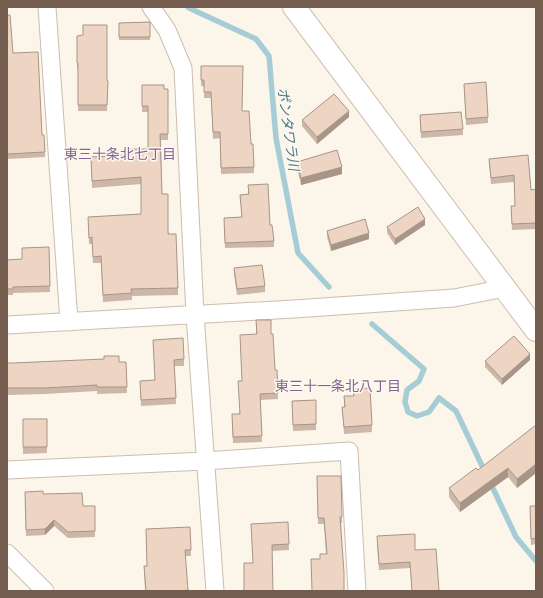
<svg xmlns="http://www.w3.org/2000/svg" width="543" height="598" viewBox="0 0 543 598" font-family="Barlow,'Noto Sans JP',sans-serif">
	<rect width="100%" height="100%" fill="#fbf5ea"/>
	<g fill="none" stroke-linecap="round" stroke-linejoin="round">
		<path stroke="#a6cdd5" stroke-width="5.5" d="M188,7l1,1 67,31 13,17 7,82 22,115 31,34
			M372,324l52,45 -5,12 -12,9 -2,12 3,10 9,4 12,-4 10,-14 17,13 29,61
			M490,482l26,55 20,24"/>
		<g stroke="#cdbdb0" stroke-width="19">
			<path id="street" d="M47,7l22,315
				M151,7l16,23 16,38 12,247 20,276
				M7,325l287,-16 160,-11 51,-10
				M7,470l198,-9 144,-10 8,140
				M7,553l38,38"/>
		</g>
		<g stroke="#cfbdae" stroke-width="24">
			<path id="secondary" d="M294,7l242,323"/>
		</g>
		<use href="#street" stroke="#fff" stroke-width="17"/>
		<use href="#secondary" stroke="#fff" stroke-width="22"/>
	</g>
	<path fill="#cdb7a8" d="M7,15l6,38 29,82 3,17v5l-38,2z
		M150,22v18h-31v-17z
		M77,36l30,45h1l-1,30h-29v-42h-1z
		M201,66l41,45 9,33 3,23v6l-33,1 -1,-36 -7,1 -2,-41h-7v-12h-3z
		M464,84l24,33v6l-22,2z
		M142,85l22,4h4v51h-7l1,54 16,94v7l-46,1v4l-29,2 -2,-39h-8l-1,-19h-3l-1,-27 53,-3v-30l-49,4 -1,-31 37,-2 20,-6v-37h-6z
		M420,115l43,14v6l-42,3z
		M349,117l-32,27 -15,-18v-6z
		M528,155l3,35 5,-1v40l-24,1 -1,-24h4l-1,-24 -23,2 -2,-25z
		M297,162l45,12 -41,11 -4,-17z
		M248,185l22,40 4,16v6l-49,1 -1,-30 18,-1 -2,-22 8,-1z
		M425,225l-30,20 -8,-12v-6z
		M327,231l42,8 -38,12 -4,-14z
		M49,247l1,45 -37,1v2h-6v-35l15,-1z
		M234,268l31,18v6l-28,3 -3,-21z
		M256,320l15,14 4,36h2l1,29 -18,1 2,42 -29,1 -1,-23 7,-6 17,-80z
		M153,340l31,19v7h-10l2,38 -35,2 -1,-25 15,-1z
		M530,360l-28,25 -17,-18v-6z
		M126,362l1,31 -30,1v-3l-52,3 -38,1v-32z
		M353,389l19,36v7l-28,2 -2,-27h2v-11h9z
		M316,400v30l-23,1 -1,-30z
		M23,419h24v34l-24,1z
		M536,425v48l-19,15 -9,-11 -48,35 -11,-15v-9l29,-18z
		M317,476h24l1,47h-1l3,68 -24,-32 6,-5 -2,-30h-6z
		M25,492l18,2 40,12h12v31l-27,1 -14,-12 -9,9 -19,1z
		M530,506h6v38l-5,1z
		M288,522l1,28 -17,1 -20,12z
		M190,527l1,29h-6l3,35h-43l-1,-25h3z
		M377,542l38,8 24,41h-27l-2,-23 -31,2z"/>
	<path fill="#a79588" d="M349,111v6l-32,27v-7z
		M342,167v7l-41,11v-7z
		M425,219v6l-30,20v-6z
		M369,233v6l-38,12v-6z
		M530,354v6l-28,25v-6z
		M536,464v9l-19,15v-9z
		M508,468v9l-48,35v-9z
		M54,520v6l-9,9v-6z"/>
	<path fill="#eed5c3" stroke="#a79588" d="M7,15h3l3,38 25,-1 4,83h2l1,17 -38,2z
		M150,22v15h-31v-14z
		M83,25h24v56h1l-1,24h-29v-42h-1v-27l6,-1z
		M201,66h42l-1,45h7l2,33h2l1,23 -33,1 -1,-36h-7l-2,-40h-7v-12h-3z
		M486,82l2,35 -22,2 -2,-35z
		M142,85h22v4h4v45h-8l2,60h6v40h8l2,54 -47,1 1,4 -29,2 -2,-39 -8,1 -1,-20 -3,1 -1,-21 53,-3v-37l-49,4 -1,-24 37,-2v-6h20v-43h-6z
		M334,94l15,17 -32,26 -15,-17z
		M461,112l2,17 -42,3 -1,-17z
		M337,150l5,17 -41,11 -4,-16z
		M528,155l3,35 5,-1v34l-24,1 -1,-18h4l-1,-31 -23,3 -2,-19z
		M268,184l2,41h2l2,16 -49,2 -1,-25 18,-1 -2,-22 9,-1 -1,-9z
		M418,207l7,12 -30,20 -8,-12z
		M365,219l4,14 -38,12 -4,-14z
		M49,247l1,39 -37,1v2h-6v-29l15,-1v-11z
		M262,265l3,21 -28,3 -3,-21z
		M256,320h15v14h2l2,36h2l1,23 -18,1 2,42 -29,1 -1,-23h8l-2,-33h4l-2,-46 17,-1z
		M514,336l16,18 -28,25 -17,-18z
		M183,338l1,21 -10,1 2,38 -35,2 -1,-19 15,-1 -2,-40z
		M104,356h15v6h7l1,25h-30v-2l-52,3h-38v-25h6l91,-4z
		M370,388l2,37 -28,2 -2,-20h3l-1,-11h10l-1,-7z
		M316,400v24l-23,1 -1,-24z
		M23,419h24v28h-24z
		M536,425v39l-19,15 -9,-11 -48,35 -11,-15 27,-20 2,2z
		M317,476h24l1,41h-2l4,55v19h-32l-1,-32h9v-5h7l-3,-36h-6z
		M43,491v3l39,-1 1,13h12v25l-27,1 -14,-12 -9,9 -19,1 -1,-38z
		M530,506h6v32l-5,1z
		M288,522l1,22 -17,1 1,46h-29v-28h9l-2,-39z
		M190,527l1,23h-6l3,40 -8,1h-34l-2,-25h3l-1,-37z
		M415,534v16l21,-1 3,42h-27l-2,-29 -31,2 -2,-28z"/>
	<g text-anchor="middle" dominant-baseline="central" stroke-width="3" stroke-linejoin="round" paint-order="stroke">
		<g font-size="14" font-style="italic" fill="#4a7a85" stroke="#fef8f0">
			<text transform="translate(289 129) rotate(82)">ポンタワラ川</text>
		</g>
		<g font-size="14" fill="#82668f" stroke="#fef8f0">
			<text x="120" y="153">東三十条北七丁目</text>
			<text x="338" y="385">東三十一条北八丁目</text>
		</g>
	</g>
	<rect width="543" height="598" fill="none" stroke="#745d4f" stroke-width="16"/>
</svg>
